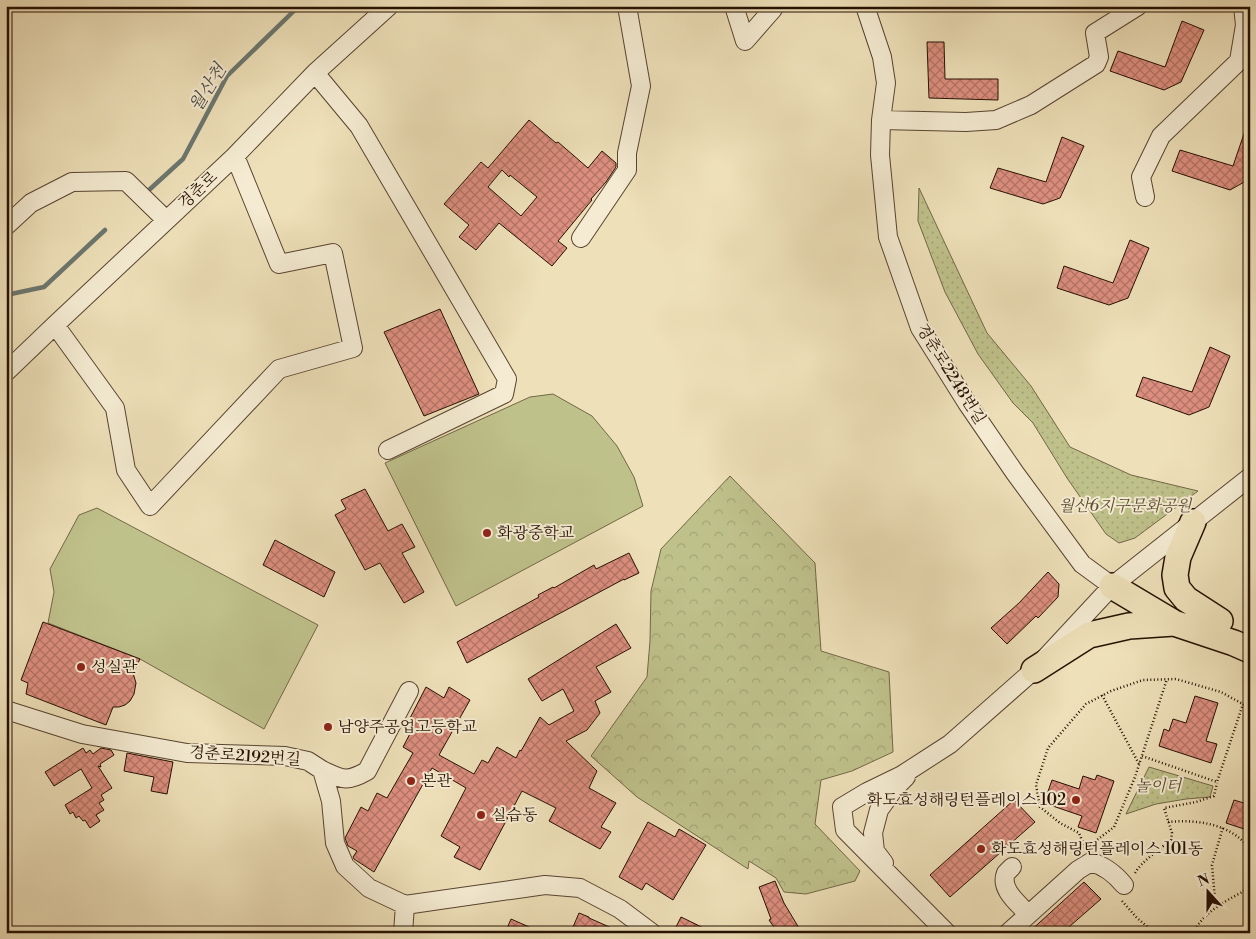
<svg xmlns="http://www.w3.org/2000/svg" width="1256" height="939" viewBox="0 0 1256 939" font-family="'Libre Bodoni','Noto Serif KR',serif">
	<defs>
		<pattern id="grass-dots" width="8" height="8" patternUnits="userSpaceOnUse" patternTransform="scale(1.25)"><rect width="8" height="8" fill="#bfc18b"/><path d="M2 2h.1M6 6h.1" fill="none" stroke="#a4a576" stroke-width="1.8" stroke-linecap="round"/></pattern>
		<pattern id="forest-crowns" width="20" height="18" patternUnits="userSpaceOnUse" patternTransform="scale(1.25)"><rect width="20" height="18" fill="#bfc18b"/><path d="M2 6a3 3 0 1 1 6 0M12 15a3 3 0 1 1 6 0" fill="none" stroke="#a4a576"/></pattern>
		<pattern id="building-cross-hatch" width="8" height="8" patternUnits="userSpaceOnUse" patternTransform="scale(1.25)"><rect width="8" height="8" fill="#dd8f7f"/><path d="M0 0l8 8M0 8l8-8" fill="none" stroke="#b37366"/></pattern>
	</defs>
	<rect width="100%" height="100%" fill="#eee0b9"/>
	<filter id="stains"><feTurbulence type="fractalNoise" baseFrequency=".004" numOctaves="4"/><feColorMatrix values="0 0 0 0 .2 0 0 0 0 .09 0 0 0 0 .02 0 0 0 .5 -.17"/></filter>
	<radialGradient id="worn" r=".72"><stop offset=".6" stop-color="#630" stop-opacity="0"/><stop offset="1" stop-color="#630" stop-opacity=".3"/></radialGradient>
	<path fill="url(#grass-dots)" stroke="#726846" d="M919,188l68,145 44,53 39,61 61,28 67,16 -63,47 -16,5 -13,-9 -39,-56 -34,-55 -20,-20 -35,-49 -33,-62 -27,-71z
		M1149,767l64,19 -3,11 -24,2 -30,5 -30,10z"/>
	<path fill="url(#forest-crowns)" stroke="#726846" d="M730,476l85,87 6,88 68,21 4,80 -41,19 -31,9 -6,44 45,47 -5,10 -49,13 -22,-2 -8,-14 -27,-17 -1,8 -111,-72 -46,-41 56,-79 3,-36 1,-50 10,-42z"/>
	<path fill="#bfc18b" stroke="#726846" d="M553,394l39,22 25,30 17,31 9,29 -187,100 -71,-143 145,-66z
		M97,508l221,117 -54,104 -124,-70 -92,-36 6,-31 -4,-23 29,-54z"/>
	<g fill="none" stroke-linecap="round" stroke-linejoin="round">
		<path stroke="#6c776f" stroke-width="4.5" d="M149,190l34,-31 44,-83 72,-70
			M6,295l38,-8 61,-57"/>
	</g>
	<path fill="url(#building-cross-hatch)" stroke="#261002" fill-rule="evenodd" d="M1182,21l22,9 -23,52 -17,8 -54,-19 8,-20 47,16z
		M927,42h17l1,37h53v21l-69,-2z
		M529,120l27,23 2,-1 30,26 14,-17 14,12v4l-10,15 -15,17 1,1 -34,41 9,7 -15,18 -53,-43 -23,27 -17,-13 10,-12 -25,-21 37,-42 7,6zM502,170l7,7 1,-2 27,22 -16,19 -33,-29z
		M1248,122h2v51l-4,8 -16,9 -58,-19 8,-21 53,16z
		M1062,137l22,9 -24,52 -17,6 -53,-16 8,-20 48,14z
		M1130,240l19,8 -21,50 -19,7 -52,-17 7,-22 49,17z
		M440,309l39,85 -55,22 -40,-84z
		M1210,347l20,9 -21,51 -20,8 -53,-19 7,-19 49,15z
		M365,489l23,42 14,-7 13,23 -13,6 22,39 -20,11 -24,-40 -15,7 -30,-55 11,-6 -5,-9z
		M275,540l60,32 -11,25 -61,-32z
		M629,553l10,20 -15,7v-1l-157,84 -10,-21 82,-45 -1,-2 15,-8 1,1 40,-23 2,4z
		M1048,572l11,12 -1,13 -20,21 -2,-2 -29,28 -16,-16 28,-25z
		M43,622l97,37 -7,14 3,10 -2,11 -4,7 -5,4 -6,2h-6l-7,18 -80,-31 2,-11 -7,-3z
		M616,624l15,24 -35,19 15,25 -16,9 5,12 -13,17 -21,11 31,30 -8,17 27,15 -15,24 10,5 -11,17 -51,-28 7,-13 -34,-17 -42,79 -26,-13 6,-10 -19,-11 25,-48 -34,-20 -58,104 -20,-13 -1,-2 4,-6 -9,-5 -3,-8 16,-31 7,4 9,-18 10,5 26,-45 -10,-6 11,-21 -6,-4 18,-35 18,11 5,-11 21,13 -31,55 35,19 8,-14 6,3 9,-16 19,11 4,-8 1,1 19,-34 9,8 25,-14 -11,-22 -21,12 -14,-22z
		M1195,696l23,7 -12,38 11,3 -6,19 -52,-17 5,-17 5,2 4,-12 13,4z
		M83,748l3,5 4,-3 3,4 8,-6 10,2 3,5 -14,9 1,3 -3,-1 14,22 -11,7 3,5 -5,3 5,7 -8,5 4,6 -10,7 -5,-8 -2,1 -4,-5 -3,2 -3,-6 -3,2 -5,-9 27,-17 -11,-19 -27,17 -9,-14z
		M127,753l46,9 -6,32 -16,-3 3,-14 -30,-6z
		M1097,775l17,6 -18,52 -18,-6 4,-11 -38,-13 8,-23 27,9 4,-13 12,4z
		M1014,800l21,22 -85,75 -20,-22z
		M1234,800l13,4 -1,4 4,2v21l-24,-8z
		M648,822l27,15 4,-8 27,16 -33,55 -27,-17 -4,7 -23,-13z
		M775,881l9,22 18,30h-24l-9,-13 2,-1 -12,-32z
		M1084,882l17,17 -39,34h-34z
		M579,913l10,4v1l34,15h-37l-13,-6z
		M681,917l33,16h-30l-9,-4z
		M511,919l32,14h-38z"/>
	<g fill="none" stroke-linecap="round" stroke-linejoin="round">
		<g stroke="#584430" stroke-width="20">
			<path id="minor" d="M734,6l11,35 28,-32v-3
				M865,6l17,51 4,26 -5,37 -1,35 8,82 32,91 47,75 48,70 67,91 30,22
				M315,73l44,53 148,253 -3,15 -116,56
				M881,120l85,2 30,-2 35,-15 65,-41 3,-7 -4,-24 43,-27
				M1145,197l-4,-20 20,-41 78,-75 6,-36 -2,-19
				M6,226l25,-23 41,-21 54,-1 40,39
				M581,238l46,-68v-17l14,-67 -14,-80
				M55,325l60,83 11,62 24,36 129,-137 74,-21 -20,-95 -54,11 -44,-108
				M6,372l49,-47 180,-169 80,-83 74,-67
				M6,710l76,24 105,19 98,3 23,5 14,9 9,31 4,42 10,23 24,22 36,17 140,-20 35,3 40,21 32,24
				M322,770c20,9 24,13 45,1l42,-80
				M884,863l-9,-12 -2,-18 6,-23 15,-21 12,-12
				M1012,867c-2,2 -4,4 -6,6 -7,16 13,31 22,41
				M403,933l2,-28
				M947,933l-102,-103 -3,-23 25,-15 35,-17 48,-31 84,-74 78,-84 138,-109
				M1008,933l70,-63 13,-8c14,4 24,12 33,23"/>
		</g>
		<g stroke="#261002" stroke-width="28">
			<path id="highway" d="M1193,522l-15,35 -3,18 2,13 9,11 34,22
				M1112,586l62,37 60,20 16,7
				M1034,670l55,-35 40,-9 45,-3"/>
		</g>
		<path stroke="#261002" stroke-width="2.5" stroke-dasharray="1 2.5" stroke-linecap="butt" d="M1102,695l37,69
			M1142,756l75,26 26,-78
			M1168,822c29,-3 65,2 82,28
			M1089,846l25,-19 21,-50 32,-98
			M1085,848l-6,-15 -19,-10 -20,-16 -4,-22 12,-37 38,-44 25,-13 32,-11 33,-1 45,13 29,16
			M1135,873c7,-12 25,-24 36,-33l1,-7 -8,-25 32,-6 18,-6 3,-13
			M1122,901l15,17 18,15
			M1206,916l9,-17 -3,-34 11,-38
			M1193,933c11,-22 36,-34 57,-45"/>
		<use href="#minor" stroke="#f4ebd2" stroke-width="18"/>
		<use href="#highway" stroke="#eee0b9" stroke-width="25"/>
	</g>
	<g fill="#8f2418" stroke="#f4ebd2" stroke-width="2">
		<circle cx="487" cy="533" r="5"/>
		<circle cx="81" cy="667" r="5"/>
		<circle cx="328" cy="727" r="5"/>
		<circle cx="411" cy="781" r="5"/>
		<circle cx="1076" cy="800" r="5"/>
		<circle cx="481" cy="815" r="5"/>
		<circle cx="981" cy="849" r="5"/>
	</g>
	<g text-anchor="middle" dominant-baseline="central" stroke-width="4" stroke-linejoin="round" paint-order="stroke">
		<g font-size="16" fill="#261002" stroke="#f4ebd2">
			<text transform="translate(198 190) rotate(-43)">경춘로</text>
			<text transform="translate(951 374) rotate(58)">경춘로2248번길</text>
			<text transform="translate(245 756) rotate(4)">경춘로2192번길</text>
		</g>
		<g font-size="16" font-style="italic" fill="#5c4e32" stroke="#f4ebd2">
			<text x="1125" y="506">월산6지구문화공원</text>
			<text x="1158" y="786">놀이터</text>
		</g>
		<g font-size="16" fill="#261002" stroke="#f4ebd2" text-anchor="start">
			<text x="497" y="533">화광중학교</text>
			<text x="91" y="667">성실관</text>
			<text x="338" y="727">남양주공업고등학교</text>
			<text x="421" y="781">본관</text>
			<text x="1066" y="800" text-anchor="end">화도효성해링턴플레이스 102</text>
			<text x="491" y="815">실습동</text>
			<text x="991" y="849">화도효성해링턴플레이스 101동</text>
		</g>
		<g font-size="18" font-style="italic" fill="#4f4c41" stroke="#f4ebd2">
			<text transform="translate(208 88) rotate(-58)">월산천</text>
		</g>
	</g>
	<rect width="1256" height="939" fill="none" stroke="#eee0b9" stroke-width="25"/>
	<rect x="8" y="8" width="1241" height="924" fill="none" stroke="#261002" stroke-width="2.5"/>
	<rect x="12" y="12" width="1231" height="914" fill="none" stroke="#261002"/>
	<g transform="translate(1208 892) rotate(339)" stroke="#f4ebd2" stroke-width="4" paint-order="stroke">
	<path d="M0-4L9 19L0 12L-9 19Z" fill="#261002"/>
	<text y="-8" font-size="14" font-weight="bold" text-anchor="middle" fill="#261002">N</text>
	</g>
	<rect width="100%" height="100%" filter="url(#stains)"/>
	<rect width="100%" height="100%" fill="url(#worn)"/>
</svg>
